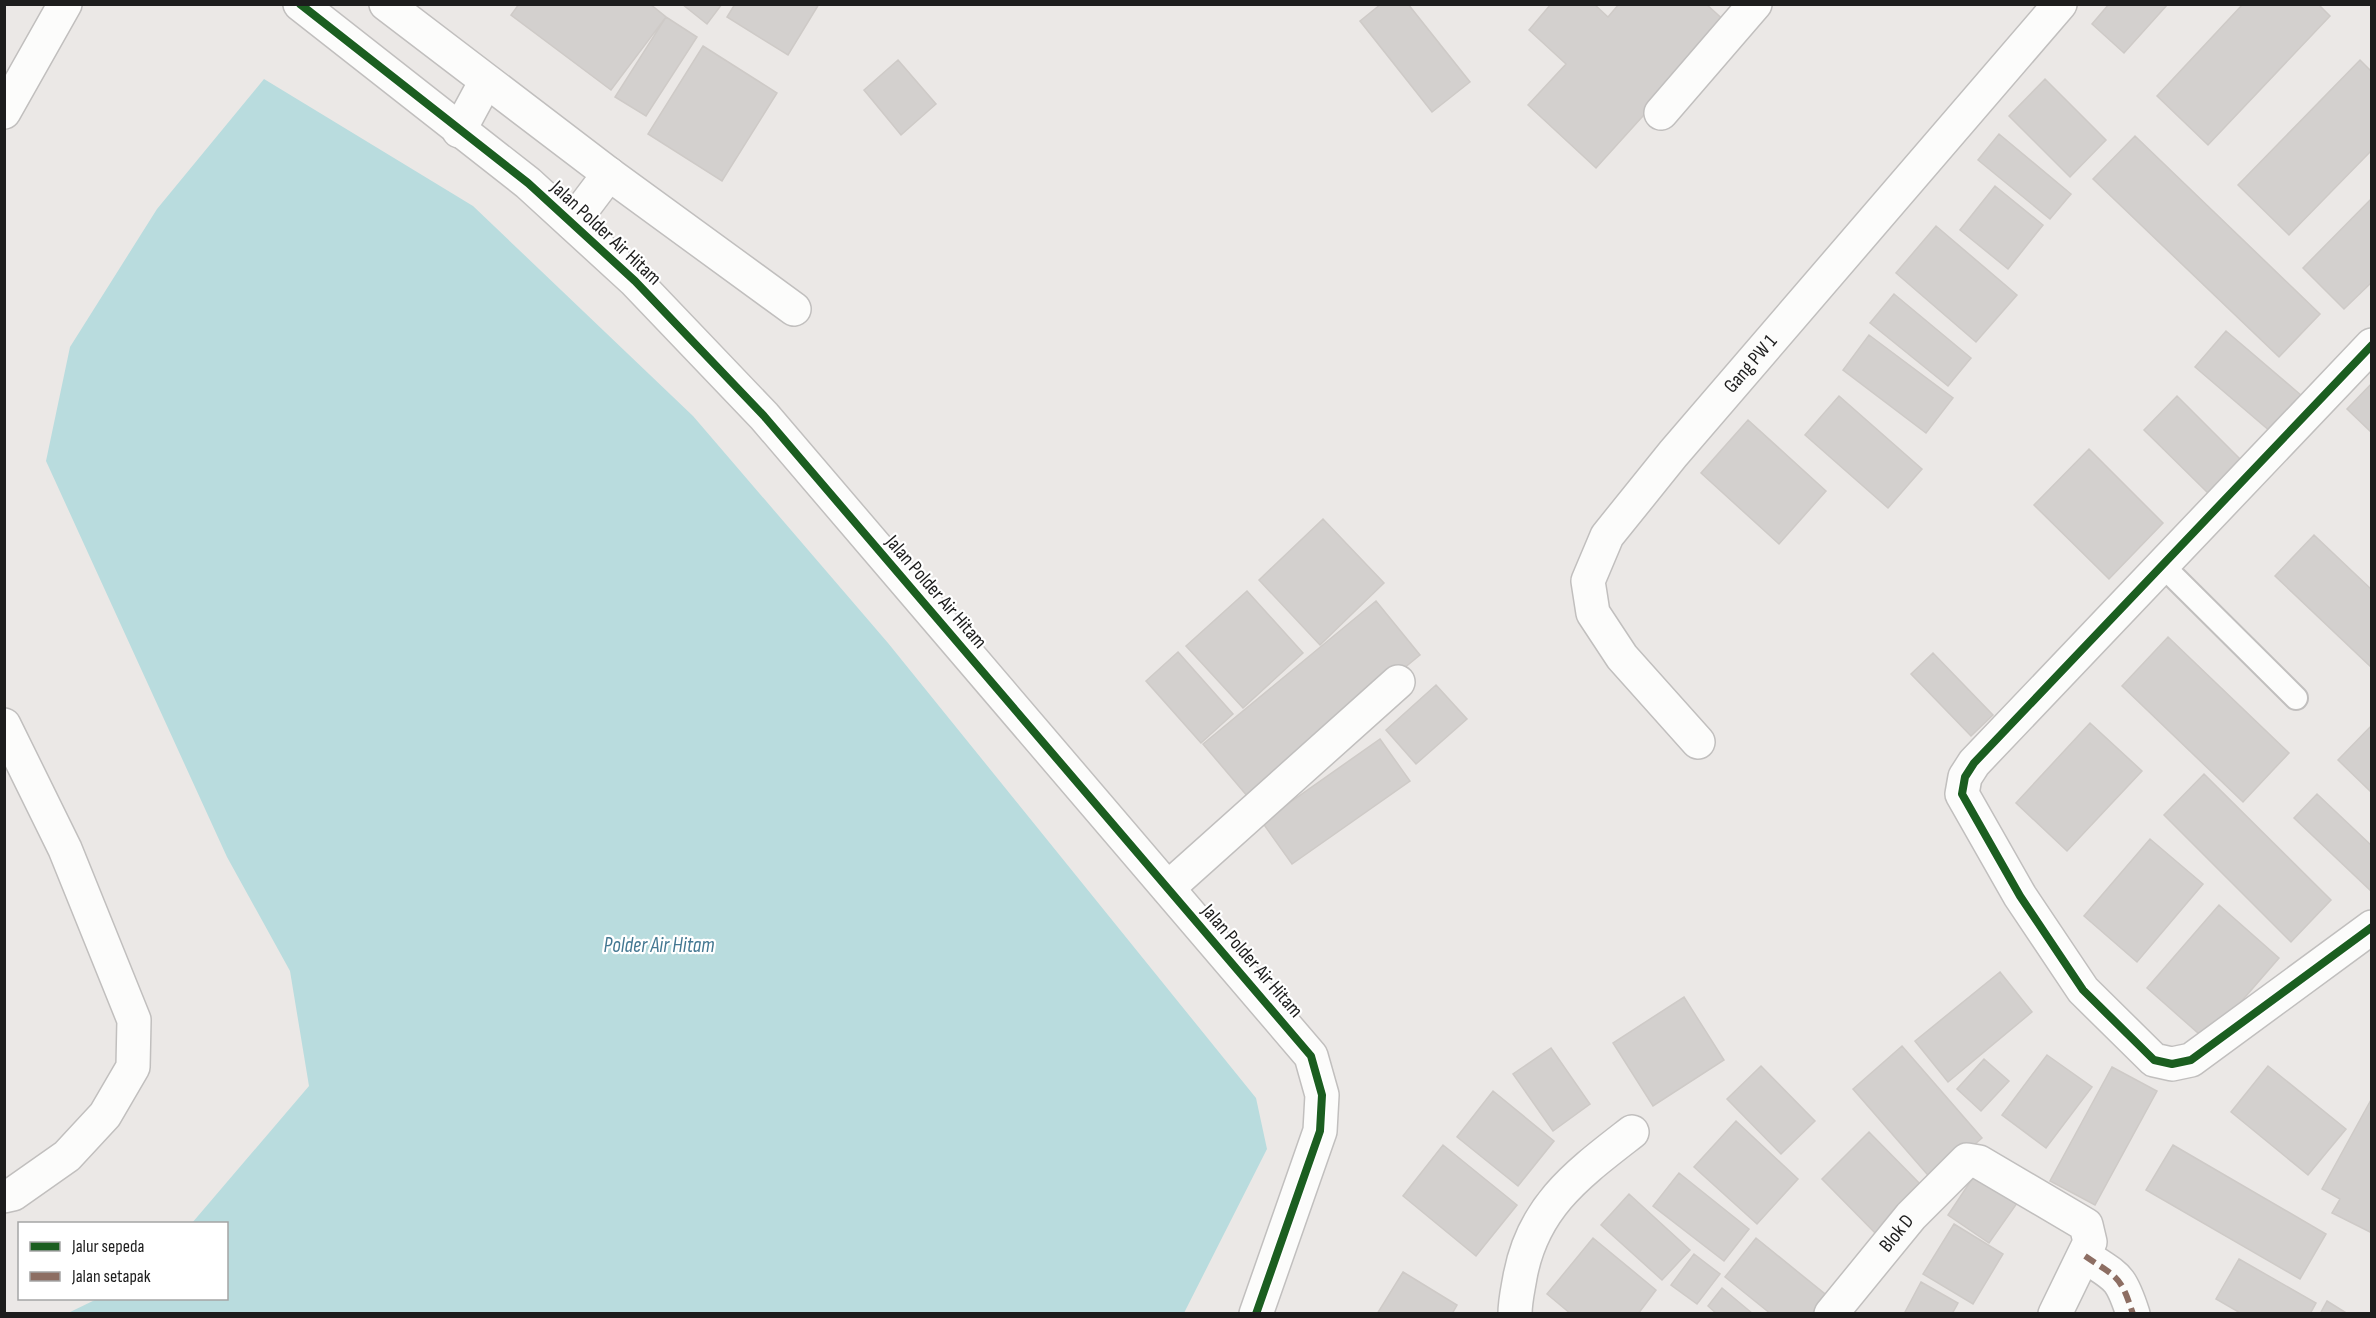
<svg xmlns="http://www.w3.org/2000/svg" width="2376" height="1318" viewBox="0 0 2376 1318" font-family="'Sofia Sans Condensed',sans-serif">
	<rect width="100%" height="100%" fill="#ebe8e6"/>
	<path fill="#b9dcde" d="M264,79l209,127 220,210 195,227 368,455 11,51 -83,164h-1116l29,-14 129,-1v-74l-34,-1 117,-137 -19,-115 -63,-114 -181,-396 24,-114 87,-138z"/>
	<path fill="#d3d0ce" stroke="#cecac7" stroke-width="1.5" d="M519,4h131l16,13 -55,73 -100,-75z
		M682,4h40l-15,20z
		M735,4h84l-31,51 -61,-38z
		M1381,4h27l62,78 -38,30 -72,-91z
		M1551,4h43l14,13 11,-13h87l21,19 -131,145 -68,-63 38,-41 -37,-34z
		M2109,4h59l-44,49 -32,-29z
		M2243,4h75l12,12 -122,129 -51,-49z
		M666,17l31,20 -51,79 -31,-19z
		M703,46l74,47 -55,88 -74,-47z
		M898,60l38,44 -35,31 -37,-45z
		M2360,60l12,12v78l-83,85 -51,-50z
		M2045,79l61,61 -36,37 -61,-61z
		M1999,134l72,60 -21,25 -72,-59z
		M2135,136l185,178 -41,43 -186,-178z
		M1995,186l48,39 -35,44 -48,-39z
		M2372,198v84l-28,27 -41,-41z
		M1936,226l81,69 -41,47 -80,-69z
		M1894,294l77,64 -23,28 -78,-63z
		M2226,331l76,65 -31,36 -76,-65z
		M1869,335l84,63 -27,35 -83,-63z
		M2372,383v50l-25,-24z
		M1839,396l83,73 -34,39 -83,-73z
		M2177,396l68,68 -33,33 -68,-67z
		M1748,420l78,71 -47,53 -78,-71z
		M2089,449l74,74 -54,56 -75,-74z
		M1323,519l61,64 -64,62 -61,-65z
		M2314,535l58,55v78l-97,-92z
		M1247,591l56,62 -60,55 -57,-62z
		M1376,601l44,54 -172,142 -45,-53z
		M2168,637l121,116 -46,49 -121,-116z
		M1178,652l55,62 -32,29 -55,-62z
		M1933,653l60,62 -22,21 -60,-62z
		M1436,685l31,34 -51,45 -30,-34z
		M2090,723l52,48 -75,80 -51,-48z
		M2372,725v68l-34,-33z
		M1380,739l30,42 -118,83 -30,-42z
		M2204,774l127,126 -40,42 -127,-127z
		M2317,794l55,52v46l-78,-74z
		M2150,839l53,45 -66,78 -53,-46z
		M2219,905l60,53 -72,83 -60,-53z
		M2000,972l32,40 -84,70 -33,-41z
		M1684,997l40,63 -71,46 -40,-63z
		M1902,1046l80,92 -49,43 -80,-92z
		M1551,1048l39,56 -37,27 -40,-57z
		M2047,1055l45,32 -46,61 -44,-33z
		M1984,1059l25,22 -28,30 -24,-22z
		M1761,1066l54,55 -34,33 -54,-55z
		M2268,1066l78,63 -38,46 -77,-63z
		M2112,1067l45,24 -62,114 -45,-24z
		M1493,1091l61,50 -36,45 -61,-49z
		M2372,1098v135l-40,-20 8,-14 -18,-10z
		M1736,1121l62,58 -41,45 -63,-57z
		M1869,1132l59,60 -47,47 -59,-60z
		M1443,1145l74,60 -41,51 -73,-60z
		M2173,1145l153,89 -26,45 -154,-89z
		M1978,1170l42,29 -31,44 -41,-28z
		M1679,1173l70,56 -25,32 -71,-55z
		M1629,1194l61,56 -28,30 -61,-55z
		M1954,1224l49,30 -30,50 -50,-30z
		M1593,1238l63,52 -18,24h-67l-24,-20z
		M1756,1238l74,60 -12,16h-47l-46,-37z
		M1694,1254l26,20 -23,30 -26,-19z
		M2239,1259l77,44 -6,11h-68l-26,-15z
		M1403,1272l54,33 -5,9h-75z
		M1921,1282l37,21 -6,11h-48z
		M1722,1288l31,26h-36l-9,-8z
		M2327,1301l21,13h-28z"/>
	<g fill="none" stroke-linecap="round" stroke-linejoin="round">
		<g stroke="#c1bfbe" stroke-width="26">
			<path id="service" d="M2162,565l134,133"/>
		</g>
		<g stroke="#c1bfbe" stroke-width="36">
			<g id="minor">
				<path d="M300,4l228,179 107,98 129,135 547,640 11,39 -2,36 -64,183"/>
				<path d="M386,4l223,170 185,135"/>
				<path d="M4,112l61,-108"/>
				<path d="M1661,113l94,-109"/>
				<path d="M459,131l27,-50"/>
				<path d="M572,223l37,-49"/>
				<path d="M2372,345l-398,418 -9,14 -3,17 58,102 63,94 71,70 18,4 19,-4 181,-133"/>
				<path d="M4,725l61,124 69,171 -1,47 -28,48 -38,41 -54,38 -9,2"/>
				<path id="s1" d="M1698,742l-76,-85 -29,-44 -5,-32 19,-45 66,-82 387,-450"/>
				<path d="M1168,888l230,-206"/>
				<path d="M2085,1256c32,22 35,18 48,58"/>
				<path d="M1515,1314c0,-13 3,-25 5,-37 13,-71 58,-103 112,-145"/>
				<path id="s2" d="M1831,1314l80,-98 56,-56 12,2 107,63 4,17 -35,72"/>
			</g>
		</g>
		<use href="#service" stroke="#fcfcfb" stroke-width="22"/>
		<use href="#minor" stroke="#fcfcfb" stroke-width="33"/>
		<path stroke="#8d6e63" stroke-width="6" stroke-dasharray="12 6" stroke-linecap="butt" d="M2085,1256c32,22 35,18 48,58"/>
		<g stroke="#fff" stroke-width="11">
			<path id="cycleway" d="M300,4l228,179 107,98 129,135 547,640 11,39 -2,36 -64,183
				M2372,345l-398,418 -9,14 -3,17 58,102 63,94 71,70 18,4 19,-4 181,-133"/>
		</g>
		<use href="#cycleway" stroke="#1b5e20" stroke-width="8"/>
	</g>
	<g text-anchor="middle" dominant-baseline="central" stroke-width="4.5" stroke-linejoin="round" paint-order="stroke">
		<g font-size="20" fill="#1d1d1d" stroke="#fff">
			<text transform="translate(606 233) rotate(43)">Jalan Polder Air Hitam</text>
			<text stroke="none"><textPath href="#s1" startOffset="472">Gang PW 1</textPath></text>
			<text transform="translate(936 592) rotate(49)">Jalan Polder Air Hitam</text>
			<text transform="translate(1252 961) rotate(49)">Jalan Polder Air Hitam</text>
			<text stroke="none"><textPath href="#s2" startOffset="104">Blok D</textPath></text>
		</g>
		<g font-size="21" font-style="italic" fill="#447892" stroke="#fff">
			<text x="659" y="945">Polder Air Hitam</text>
		</g>
	</g>
	<rect width="2376" height="1318" fill="none" stroke="#1d1d1d" stroke-width="12"/>
	<rect x="18" y="1222" width="210" height="78" fill="#ffffff" stroke="#a5a5a5" stroke-width="1.5"/>
	<rect x="30" y="1242" width="30" height="9" fill="#1b5e20" stroke="#a5a5a5" stroke-width="1.5"/>
	<text x="72" y="1252" font-size="18" fill="#1d1d1d">Jalur sepeda</text>
	<rect x="30" y="1272" width="30" height="9" fill="#8d6e63" stroke="#a5a5a5" stroke-width="1.5"/>
	<text x="72" y="1282" font-size="18" fill="#1d1d1d">Jalan setapak</text>
</svg>
